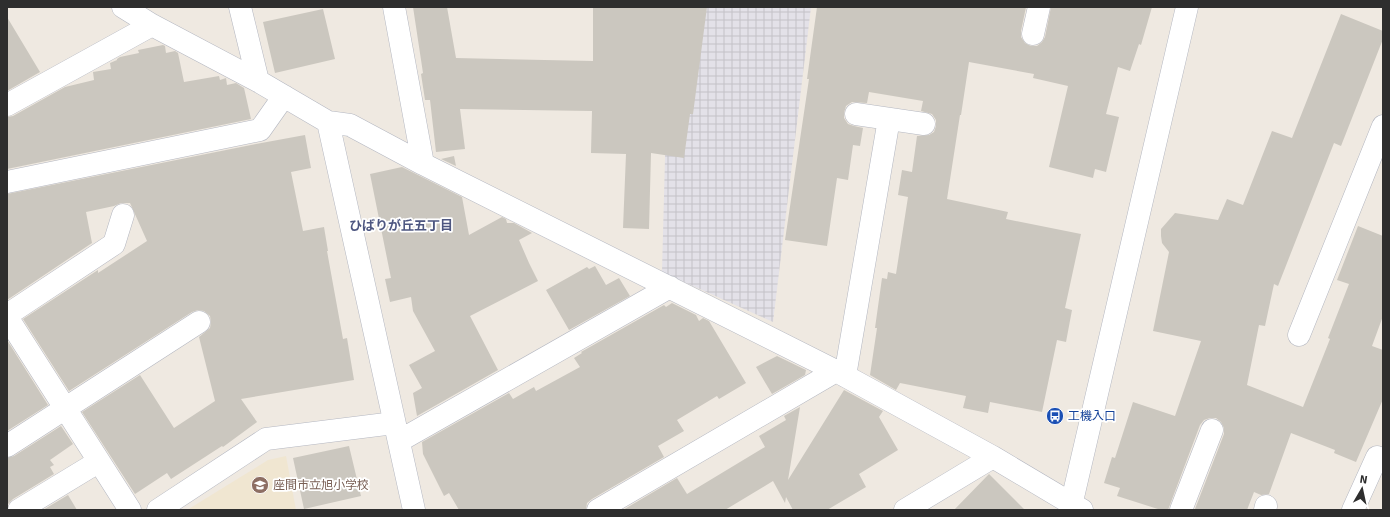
<svg xmlns="http://www.w3.org/2000/svg" width="1390" height="517" viewBox="0 0 1390 517" font-family="Signika,'Noto Sans JP',sans-serif">
  <style>
    .industrial { fill: url(#industrial-grid) }
    .education { fill: #f0e6d1 }
    .building { fill: #cbc7bf }
    .lines { fill: none; stroke-linecap: round; stroke-linejoin: round }
    .minor-casing { stroke: #b4b7c1; stroke-width: 23 }
    .minor { stroke: #fff; stroke-width: 22 }
    .labels { text-anchor: middle; stroke-width: 3.5; stroke-linejoin: round; paint-order: stroke }
    .transit-label { font-size: 12px; fill: #164399; stroke: #fff; text-anchor: start }
    .education-label { font-size: 12px; fill: #785e54; stroke: #fff; text-anchor: start }
    .neighbourhood-label { font-size: 13px; font-weight: bold; fill: #4d5680; stroke: #fff }
  </style>
  <defs>
    <pattern id="industrial-grid" width="8" height="8" patternUnits="userSpaceOnUse"><rect width="8" height="8" fill="#e3e1e8"/><path d="M0 4h8M4 0v8" fill="none" stroke="#c3c1c7"/></pattern>
  </defs>
  <rect width="100%" height="100%" fill="#efe9e1"/>
  <!-- industrial -->
  <path class="industrial" d="M 669,7 L 811,7 L 773,322 L 662,272 Z"/>
  <!-- education -->
  <path class="education" d="M 286,456 L 296,510 L 187,510 L 268,460 Z"/>
  <!-- building -->
  <path class="building" d="M 413,7 L 447,7 L 456,58 L 593,61 L 593,7 L 707,7 L 693,114 L 690,114 L 684,158 L 651,153 L 649,229 L 623,228 L 626,154 L 591,153 L 592,111 L 460,109 L 465,149 L 436,152 L 430,100 L 425,100 L 421,74 L 423,73 Z
    M 817,7 L 1026,7 L 1021,31 L 1021,37 L 1025,43 L 1031,46 L 1037,46 L 1042,42 L 1045,37 L 1051,7 L 1152,7 L 1141,45 L 1139,44 L 1130,71 L 1118,67 L 1106,114 L 1119,117 L 1106,172 L 1095,169 L 1093,178 L 1049,167 L 1068,86 L 1033,78 L 1034,74 L 969,62 L 961,115 L 960,115 L 947,199 L 1008,212 L 1006,219 L 1081,234 L 1065,308 L 1072,310 L 1066,342 L 1057,340 L 1042,412 L 990,402 L 988,413 L 963,408 L 966,396 L 900,383 L 896,390 L 870,375 L 877,328 L 875,328 L 882,278 L 887,279 L 888,272 L 896,274 L 908,197 L 898,195 L 902,170 L 912,172 L 917,136 L 929,135 L 934,132 L 936,126 L 936,120 L 932,114 L 921,111 L 923,101 L 869,92 L 867,103 L 852,102 L 846,106 L 844,113 L 844,118 L 848,124 L 854,126 L 863,128 L 860,146 L 853,145 L 848,180 L 837,178 L 827,246 L 785,240 L 809,79 L 807,79 Z
    M 323,9 L 335,59 L 275,73 L 263,22 Z
    M 1341,14 L 1383,31 L 1383,39 L 1341,146 L 1334,143 L 1278,286 L 1274,284 L 1265,326 L 1259,325 L 1247,385 L 1303,407 L 1330,339 L 1328,338 L 1349,284 L 1337,280 L 1358,226 L 1383,236 L 1383,316 L 1372,346 L 1383,350 L 1383,399 L 1356,462 L 1334,453 L 1335,450 L 1291,433 L 1269,494 L 1261,495 L 1254,492 L 1247,510 L 1198,510 L 1195,509 L 1224,434 L 1224,428 L 1221,422 L 1216,418 L 1210,418 L 1204,420 L 1200,425 L 1168,510 L 1161,510 L 1117,496 L 1120,488 L 1104,483 L 1112,457 L 1115,458 L 1133,402 L 1175,416 L 1201,341 L 1153,331 L 1169,252 L 1162,243 L 1161,236 L 1161,229 L 1175,213 L 1218,220 L 1227,199 L 1243,205 L 1272,131 L 1292,138 Z
    M 7,17 L 40,72 L 7,91 Z
    M 163,45 L 165,46 L 166,53 L 175,51 L 178,53 L 184,82 L 219,76 L 220,80 L 226,78 L 227,85 L 236,83 L 244,88 L 251,119 L 7,169 L 7,117 L 13,116 L 65,87 L 94,80 L 93,72 L 111,69 L 110,63 L 117,60 L 117,59 L 120,57 L 139,53 L 138,50 Z
    M 305,135 L 311,168 L 291,172 L 303,231 L 324,227 L 328,251 L 327,251 L 343,339 L 347,338 L 354,380 L 241,399 L 257,422 L 223,447 L 222,446 L 171,479 L 167,473 L 135,494 L 82,412 L 140,375 L 174,428 L 215,401 L 199,337 L 210,328 L 211,322 L 210,316 L 204,311 L 198,310 L 192,312 L 69,391 L 23,319 L 98,270 L 98,273 L 147,241 L 130,203 L 121,203 L 114,206 L 86,212 L 92,243 L 7,300 L 7,194 L 256,144 Z
    M 454,156 L 456,166 L 441,159 Z
    M 402,167 L 462,197 L 469,235 L 502,217 L 506,219 L 507,223 L 514,223 L 532,233 L 519,240 L 529,263 L 538,281 L 470,316 L 498,370 L 417,416 L 413,393 L 422,388 L 409,365 L 435,351 L 413,311 L 411,297 L 390,302 L 385,279 L 391,278 L 370,174 Z
    M 595,266 L 606,285 L 619,278 L 630,296 L 569,330 L 546,290 L 587,267 L 589,269 Z
    M 672,303 L 696,315 L 699,321 L 703,318 L 709,321 L 746,383 L 719,399 L 717,396 L 677,420 L 684,431 L 658,446 L 664,457 L 592,499 L 587,503 L 586,510 L 459,510 L 449,493 L 444,496 L 423,454 L 422,442 L 509,393 L 513,399 L 534,387 L 536,391 L 580,367 L 574,358 L 582,353 L 581,352 L 664,305 L 666,307 Z
    M 7,340 L 48,405 L 7,431 Z
    M 777,356 L 806,370 L 805,375 L 772,394 L 756,367 Z
    M 844,390 L 883,411 L 879,417 L 898,450 L 859,474 L 866,487 L 827,510 L 793,510 L 786,497 L 785,503 L 773,481 L 725,510 L 623,510 L 677,478 L 687,494 L 765,447 L 759,436 L 786,420 L 784,416 L 800,407 L 788,480 Z
    M 61,426 L 73,444 L 50,460 L 54,465 L 50,467 L 54,474 L 13,499 L 8,504 L 7,508 L 7,458 L 14,456 Z
    M 349,446 L 361,496 L 304,509 L 293,458 Z
    M 989,474 L 1025,510 L 954,510 Z
    M 68,495 L 77,510 L 43,510 Z"/>
  <g class="lines">
    <defs>
      <path id="minor" d="M 123,7 L 152,25 L 258,81 L 328,122 L 414,510
        M 240,7 L 258,81
        M 394,7 L 423,164
        M 1033,34 L 1039,7
        M 7,105 L 152,25
        M 856,114 L 924,124
        M 328,122 L 350,125 L 423,164 L 836,371 L 993,457 L 1082,510
        M 7,182 L 260,130 L 284,96
        M 7,315 L 114,244 L 123,215
        M 7,317 L 130,510
        M 1299,335 L 1383,126
        M 845,376 L 889,119
        M 399,441 L 670,287
        M 7,446 L 199,322
        M 19,510 L 98,462
        M 158,510 L 266,439 L 394,423
        M 598,510 L 836,371
        M 905,510 L 993,457
        M 1070,510 L 1187,7
        M 1181,510 L 1212,430
        M 1265,510 L 1266,506
        M 1353,510 L 1377,457"/>
    </defs>
    <!-- minor casing -->
    <use href="#minor" class="minor-casing"/>
    <!-- minor -->
    <use href="#minor" class="minor"/>
  </g>
  <!-- icons -->
  <defs>
    <symbol id="bus-disc" viewBox="-11 -11 22 22"><circle r="9.5" fill="#1a4fb4" stroke="#fff"/><path d="M-5-6H5V4H4V6H2V4H-2V6H-4V4H-5ZM-3.5-4V0h7V-4ZM-3.5 1.2v1.5H-2V1.2ZM2 1.2v1.5H3.5V1.2Z" fill="#fff"/></symbol>
    <symbol id="school-disc" viewBox="-11 -11 22 22"><circle r="9.5" fill="#8d6e63" stroke="#fff"/><path d="M0-5L7-2L0 1L-7-2ZM-4 1L0 2.5L4 1V4Q0 6-4 4Z" fill="#fff"/></symbol>
  </defs>
  <g fill-rule="evenodd">
    <use href="#bus-disc" x="1045" y="406" width="20" height="20"/>
    <use href="#school-disc" x="250" y="475" width="20" height="20"/>
  </g>
  <g class="labels">
    <!-- transit labels -->
    <g class="transit-label">
      <text x="1068" y="420">工機入口</text>
    </g>
    <!-- education labels -->
    <g class="education-label">
      <text x="273" y="489">座間市立旭小学校</text>
    </g>
    <!-- neighbourhood labels -->
    <g class="neighbourhood-label">
      <text x="401" y="230">ひばりが丘五丁目</text>
    </g>
  </g>
  <!-- border -->
  <rect width="1390" height="517" fill="none" stroke="#2e2e2e" stroke-width="16"/>
  <!-- north arrow -->
  <g transform="translate(1362 489) rotate(9)" stroke="#ffffff" stroke-width="3" paint-order="stroke">
  <path d="M0-3L7 15L0 10L-7 15Z" fill="#2e2e2e"/>
  <text y="-6" font-size="11" font-weight="bold" text-anchor="middle" fill="#2e2e2e">N</text>
  </g>
</svg>
